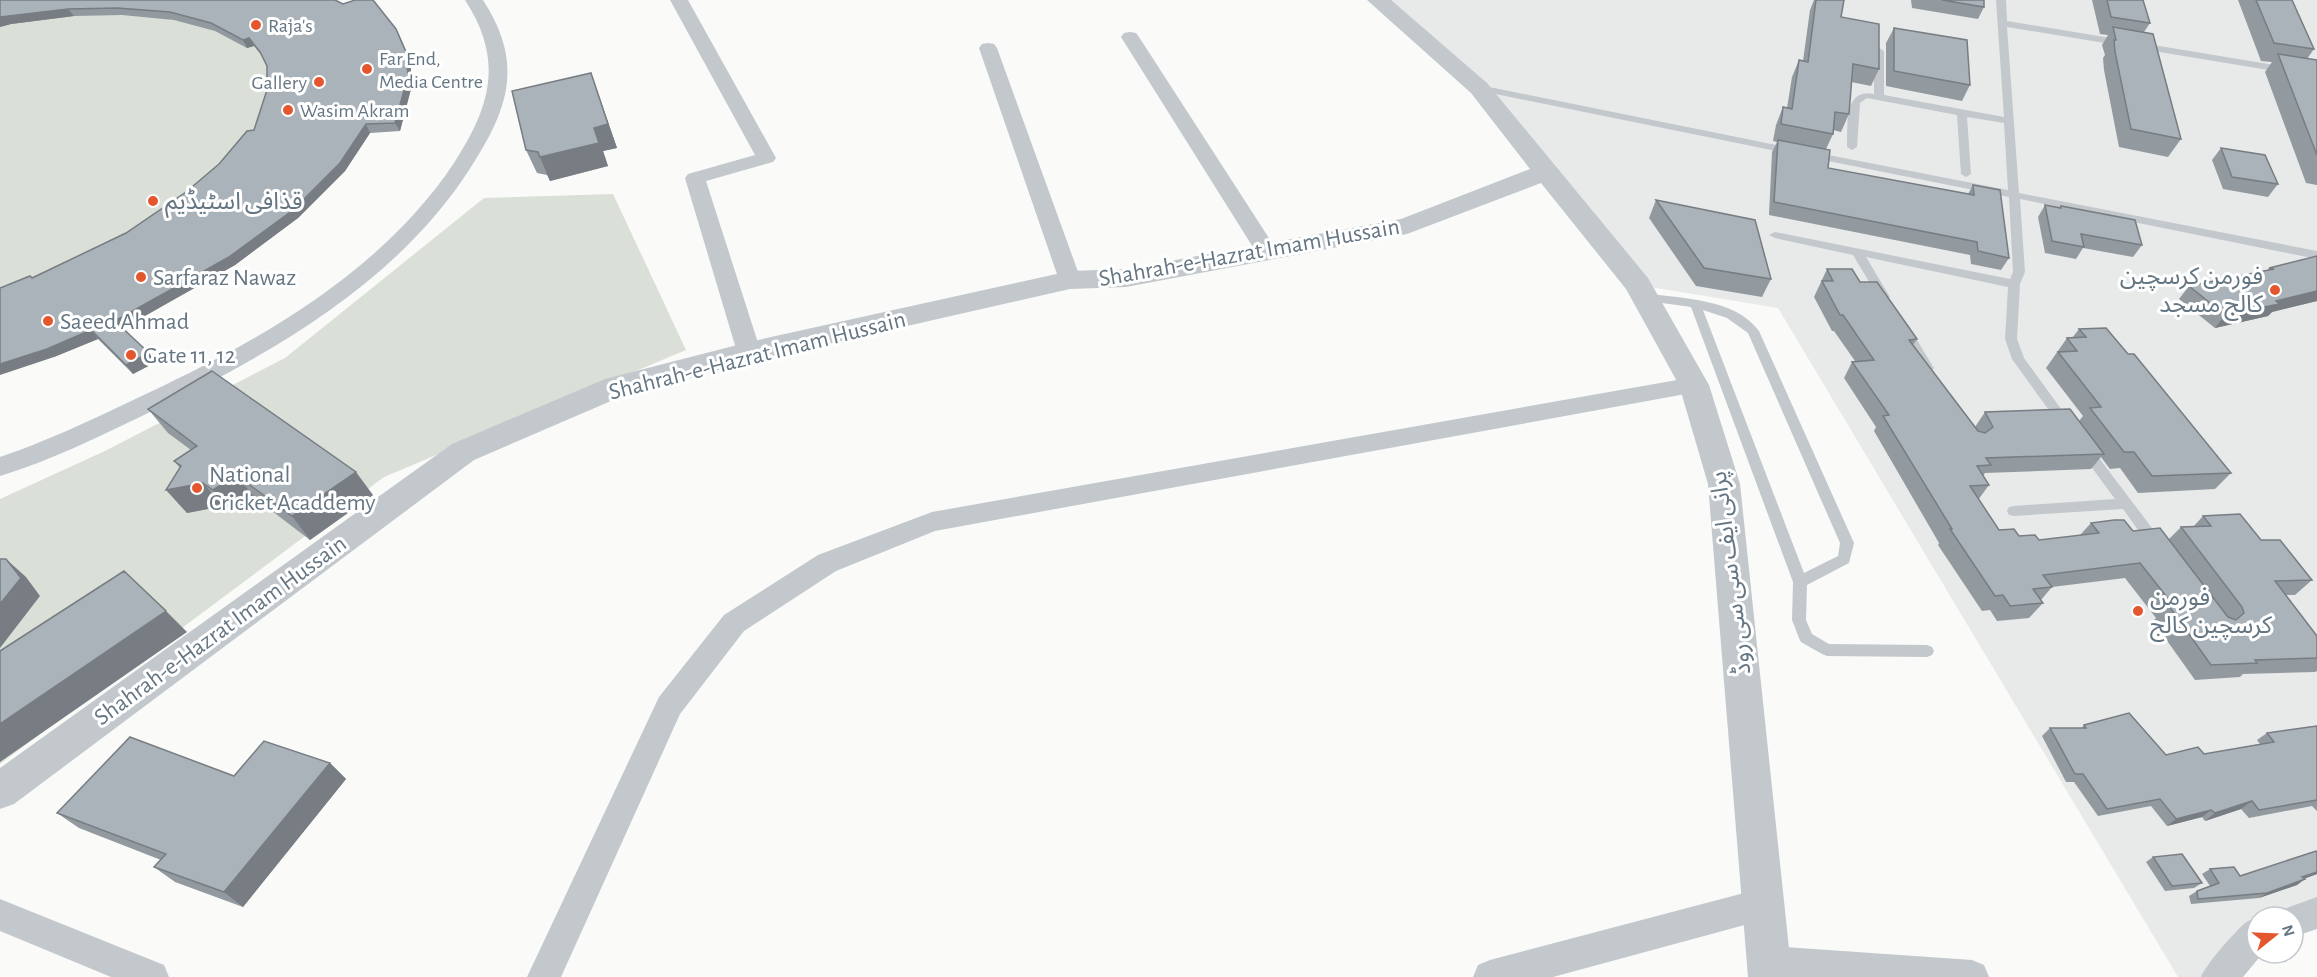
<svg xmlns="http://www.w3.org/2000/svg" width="2317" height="977" viewBox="0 0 2317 977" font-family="'Alegreya Sans','Noto Sans Arabic',sans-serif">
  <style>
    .built { fill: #e8e9e9 }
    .green { fill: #dadfd7 }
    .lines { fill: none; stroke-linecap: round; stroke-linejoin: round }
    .service { fill: #c3c8cc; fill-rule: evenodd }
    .minor { fill: #c3c8cc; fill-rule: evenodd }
    .tertiary { fill: #c3c8cc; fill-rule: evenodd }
    .wall { fill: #929a9f }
    .shaded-wall { fill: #777d82 }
    .building { fill: #aab3b9; stroke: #777d82; stroke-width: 1.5 }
    .poi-dot { fill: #e4572e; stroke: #fff; stroke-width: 2 }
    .labels { text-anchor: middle; stroke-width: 6; stroke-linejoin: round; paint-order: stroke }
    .far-poi-label { font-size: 20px; fill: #657683; stroke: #fff; text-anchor: start }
    .poi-label { font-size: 24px; fill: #657683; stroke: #fff; text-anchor: start }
    .street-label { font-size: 24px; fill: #657683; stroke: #fff }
  </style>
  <rect width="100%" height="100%" fill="#fafaf8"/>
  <!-- built -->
  <path class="built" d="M 1378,0 L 2317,0 L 2317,915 L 2257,917 L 2257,934 L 2218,977 L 2178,977 L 1778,308 L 1638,285 L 1479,88 Z"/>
  <!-- green -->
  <path class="green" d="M 0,0 L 319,0 L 360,33 L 0,371 Z
    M 613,194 L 686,350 L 384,477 L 0,764 L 0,499 L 105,451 L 285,358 L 484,198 Z"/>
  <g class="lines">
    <!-- service -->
    <path class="service" d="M 1996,0 L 2006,0 L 2007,21 L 2317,72 L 2317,78 L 2007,27 L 2019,193 L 2317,251 L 2317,259 L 2020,199 L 2025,272 L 2020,284 L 2017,339 L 2024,358 L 2072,424 L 2066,429 L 2061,427 L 2012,359 L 2005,339 L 2008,287 L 1866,257 L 1890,297 L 1884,301 L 1880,300 L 1853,255 L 1775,238 L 1769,235 L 1775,232 L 2010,279 L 2013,272 L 2009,197 L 1813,158 L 1808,155 L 1813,152 L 2008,190 L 2004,123 L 1967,117 L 1971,174 L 1966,177 L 1961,174 L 1957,115 L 1867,98 L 1860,103 L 1857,147 L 1852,150 L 1847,147 C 1848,126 1843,88 1874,94 L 1874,51 L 1879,48 L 1884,51 L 1884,95 L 2004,117 Z
      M 1479,85 L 1791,148 L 1796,151 L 1791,154 L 1476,90 L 1476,86 Z
      M 1645,293 C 1682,299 1735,298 1759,331 L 1854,543 L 1849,563 L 1807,585 L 1806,620 L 1812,634 L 1829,644 L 1927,645 L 1932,647 L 1934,651 L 1932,655 L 1927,657 L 1827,656 L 1822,654 L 1801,642 L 1799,638 L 1792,620 L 1793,582 L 1691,307 L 1641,300 L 1639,297 ZM 1703,310 L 1727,318 L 1748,333 L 1840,543 L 1838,556 L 1804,573 Z
      M 1904,324 L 1908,325 L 1932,365 L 1934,368 L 1932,371 L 1924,371 L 1898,328 Z
      M 2085,444 L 2090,446 L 2161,540 L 2163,544 L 2161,548 L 2151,548 L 2123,509 L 2014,516 L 2009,515 L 2007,511 L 2009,507 L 2014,506 L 2115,499 L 2078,449 Z"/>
    <!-- minor -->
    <path class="minor" d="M 465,0 L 483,0 C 524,63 509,108 471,167 C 395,286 266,357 142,416 C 96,438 49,461 0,476 L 0,457 C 44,442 87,422 129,402 C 250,346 378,277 454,163 C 491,106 504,60 465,0 Z
      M 670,0 L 688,0 L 776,158 L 773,162 L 706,181 L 761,352 L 757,358 L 749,360 L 741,358 L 737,352 L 685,178 L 688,174 L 755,155 Z
      M 1130,32 L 1136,33 L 1139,37 L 1278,252 L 1275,257 L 1267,259 L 1259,257 L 1256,252 L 1121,37 L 1124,33 Z
      M 988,43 L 994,44 L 997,48 L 1081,280 L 1078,285 L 1070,287 L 1062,285 L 1059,280 L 979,48 L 982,44 Z
      M 1694,377 L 1702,379 L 1706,385 L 1702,391 L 935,531 L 836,571 L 744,631 L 680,714 L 561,977 L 527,977 L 659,697 L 724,615 L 818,555 L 932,512 Z
      M 1763,888 L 1775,893 L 1779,904 L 1775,915 L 1763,920 L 1553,977 L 1473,977 L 1478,965 L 1490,960 Z
      M 2317,897 L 2317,929 L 2293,937 L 2293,917 L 2278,917 L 2281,910 Z
      M 0,899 L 164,965 L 169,977 L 111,977 L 0,931 Z
      M 2257,918 L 2257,953 L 2263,953 L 2243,977 L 2201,977 C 2206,964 2233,934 2244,924 C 2247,921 2253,919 2257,918 Z
      M 1769,946 L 1972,960 L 1984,965 L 1989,977 L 1762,977 L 1757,975 L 1752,963 L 1757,951 Z"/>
    <!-- tertiary -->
    <path class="tertiary" d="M 1367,0 L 1391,0 L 1487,83 L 1648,278 L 1709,385 L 1740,484 L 1792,977 L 1748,977 L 1708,484 L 1679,385 L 1626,289 L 1541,183 L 1407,234 L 1126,287 L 1070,289 L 749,362 L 625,395 L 474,460 L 14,804 L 0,809 L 0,768 L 452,444 L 605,379 L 749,342 L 1070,271 L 1126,269 L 1401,219 L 1530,169 L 1471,93 Z"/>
  </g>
  <!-- wall -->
  <path class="wall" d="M 0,0 L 343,4 L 396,29 L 400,37 L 410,60 L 412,85 L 400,131 L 370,133 L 345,171 L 298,218 L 235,265 L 123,328 L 156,362 L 133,374 L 98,339 L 54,357 L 32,278 L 126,233 L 186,192 L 219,164 L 254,130 L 267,90 L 267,66 L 263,57 L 254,46 L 247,48 L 215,31 L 174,20 L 122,15 L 74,16 L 11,24 L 0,27 Z
    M 1814,0 L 1844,0 L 1841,17 L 1879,69 L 1871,86 L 1851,82 L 1849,114 L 1841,132 L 1833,130 L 1833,134 L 1826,149 L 1828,168 L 1968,194 L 1973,185 L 2009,258 L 2001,270 L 1971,264 L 1970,255 L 1769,215 L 1772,152 L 1777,142 L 1773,141 L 1776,125 L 1783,107 L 1787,108 L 1792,77 L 1799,60 L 1803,61 L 1810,10 Z
    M 1911,0 L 1984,0 L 1984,7 L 1978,19 L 1912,8 Z
    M 2092,0 L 2143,0 L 2150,23 L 2144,32 L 2181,139 L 2168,157 L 2119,147 L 2104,70 L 2103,58 L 2105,55 L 2102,45 L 2108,35 L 2100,34 Z
    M 2238,0 L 2292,0 L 2314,49 L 2307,59 L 2317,60 L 2317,185 L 2306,183 L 2265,72 L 2272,62 L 2261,61 Z
    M 1894,28 L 1970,85 L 1962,101 L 1886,86 L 1886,43 Z
    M 591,73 L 617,148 L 603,151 L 608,166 L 550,181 L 547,175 L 537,173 L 526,150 Z
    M 2221,148 L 2278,184 L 2268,197 L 2223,189 L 2212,160 Z
    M 1656,200 L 1771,279 L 1762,297 L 1696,286 L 1649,218 Z
    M 2045,205 L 2060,208 L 2061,206 L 2142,245 L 2133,257 L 2083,248 L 2076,259 L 2045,253 L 2038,217 Z
    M 2317,256 L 2317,301 L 2272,312 L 2268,316 L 2215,328 L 2179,299 L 2189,286 L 2268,270 L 2269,268 Z
    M 1827,269 L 1860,282 L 1917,339 L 1913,345 L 1975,427 L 1985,412 L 2079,421 L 2083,416 L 2046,368 L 2067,338 L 2072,338 L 2079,329 L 2128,354 L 2231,473 L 2215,489 L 2138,493 L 2120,468 L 2110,469 L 2101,457 L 2091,469 L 1985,473 L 1983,476 L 1989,485 L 1978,500 L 1999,530 L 2019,536 L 2039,540 L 2080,535 L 2091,523 L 2169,539 L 2181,527 L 2193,527 L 2203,516 L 2261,540 L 2312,580 L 2295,595 L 2286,595 L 2317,636 L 2317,671 L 2315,672 L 2243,674 L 2240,677 L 2195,680 L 2153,621 L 2156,618 L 2125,578 L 2052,587 L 2041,600 L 2043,603 L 2029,618 L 1997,621 L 1990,610 L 1982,611 L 1938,545 L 1939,543 L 1874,431 L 1876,427 L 1844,378 L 1852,362 L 1855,361 L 1834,331 L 1832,331 L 1814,297 Z
    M 148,409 L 373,495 L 310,540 L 255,498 L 233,513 L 223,506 L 187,513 L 180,468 L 174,461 L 191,450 L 168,433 Z
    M 2084,725 L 2166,755 L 2204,754 L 2260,744 L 2257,740 L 2267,733 L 2317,726 L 2317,811 L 2312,806 L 2249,818 L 2241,809 L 2205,821 L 2202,817 L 2167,826 L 2151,806 L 2098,816 L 2074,782 L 2066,782 L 2042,736 L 2050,728 L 2082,728 Z
    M 330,763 L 346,779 L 243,907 L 175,882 L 154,867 L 161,860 L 79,828 L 57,813 L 234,776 Z
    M 2317,852 L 2317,874 L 2304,879 L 2297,885 L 2259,898 L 2191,904 L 2189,896 L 2197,891 L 2210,886 L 2202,874 L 2210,869 L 2240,876 Z
    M 2153,857 L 2202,883 L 2194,888 L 2165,891 L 2146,862 Z"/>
  <!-- shaded-wall -->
  <path class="shaded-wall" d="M 68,9 L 74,16 L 11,24 L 0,27 L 0,17 Z
    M 396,29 L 410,60 L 412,85 L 400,131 L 395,123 Z
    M 249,38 L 254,46 L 247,48 L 243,40 Z
    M 591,73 L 617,148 L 603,151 L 608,166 L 550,181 L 540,157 L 594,128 Z
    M 366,124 L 370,133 L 345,171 L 298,218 L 235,265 L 122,329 L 115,321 Z
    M 2317,291 L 2317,301 L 2272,312 L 2268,316 L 2215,328 L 2225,315 Z
    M 91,330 L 98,339 L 54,357 L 0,375 L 0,364 Z
    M 149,353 L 156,362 L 133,374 L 126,365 Z
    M 356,472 L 373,495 L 310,540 L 292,516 Z
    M 236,475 L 255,498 L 233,513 L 213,490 Z
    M 203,483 L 223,506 L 187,513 L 166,490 Z
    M 6,559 L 26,577 L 40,596 L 0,648 L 0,604 Z
    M 166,611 L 187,632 L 0,762 L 0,724 Z
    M 330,763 L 346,779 L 243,907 L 224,892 Z
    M 2252,801 L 2241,809 L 2205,821 L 2215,813 Z
    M 2211,810 L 2202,817 L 2167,826 L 2176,819 Z
    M 2317,872 L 2317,874 L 2294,882 L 2302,877 Z
    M 2305,879 L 2297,885 L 2259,898 L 2267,893 Z"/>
  <!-- building -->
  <path class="building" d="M 0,0 L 335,0 L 343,4 L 355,0 L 373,0 L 396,29 L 406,52 L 408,76 L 395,123 L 366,124 L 340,163 L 293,210 L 229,257 L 115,321 L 149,353 L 126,365 L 91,330 L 47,349 L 0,364 L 0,288 L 30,276 L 32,278 L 126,233 L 186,192 L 219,164 L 247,131 L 254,130 L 267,90 L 267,66 L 260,52 L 249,38 L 243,40 L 211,23 L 170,12 L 117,8 L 68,9 L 0,17 Z
    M 1816,0 L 1844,0 L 1841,17 L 1879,24 L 1879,69 L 1853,64 L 1849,114 L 1835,112 L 1833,134 L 1781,124 L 1783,107 L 1792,109 L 1799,60 L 1808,62 Z
    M 1942,0 L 1984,0 L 1984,7 Z
    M 2107,0 L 2143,0 L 2150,23 L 2111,17 Z
    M 2256,0 L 2292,0 L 2314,49 L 2274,43 Z
    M 2113,27 L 2153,34 L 2181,139 L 2131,129 L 2115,52 L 2114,40 L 2116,40 Z
    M 1894,28 L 1967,40 L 1970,85 L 1894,71 Z
    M 2278,54 L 2317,60 L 2317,155 Z
    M 591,73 L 608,124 L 594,128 L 599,143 L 540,157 L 538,152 L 526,150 L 512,91 Z
    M 1778,140 L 1830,150 L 1828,168 L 1974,195 L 1973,185 L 2000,190 L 2009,258 L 1978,251 L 1977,242 L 1774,202 Z
    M 2221,148 L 2265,155 L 2278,184 L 2232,177 Z
    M 1656,200 L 1755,220 L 1771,279 L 1704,268 Z
    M 2045,205 L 2061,208 L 2061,206 L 2135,220 L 2142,245 L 2081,234 L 2084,247 L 2052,241 Z
    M 2317,256 L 2317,291 L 2276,301 L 2279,304 L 2225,315 L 2189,286 L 2274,269 L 2269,268 Z
    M 1827,269 L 1852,269 L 1860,282 L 1877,282 L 1917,339 L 1909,340 L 1978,431 L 1985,433 L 1993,427 L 1985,412 L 2070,409 L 2104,454 L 1986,458 L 1991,465 L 1977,466 L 1989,485 L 1970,486 L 1999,530 L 2014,529 L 2019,536 L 2035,535 L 2039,540 L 2099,533 L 2091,523 L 2114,520 L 2124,520 L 2133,531 L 2160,528 L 2228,617 L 2236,620 L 2244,613 L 2242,607 L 2181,527 L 2211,526 L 2203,516 L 2240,514 L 2261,540 L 2280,540 L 2312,580 L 2275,581 L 2317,636 L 2317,658 L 2255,660 L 2257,663 L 2211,665 L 2169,606 L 2174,606 L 2140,563 L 2043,575 L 2052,587 L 2033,589 L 2043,603 L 2010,606 L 2003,595 L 1995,596 L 1950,529 L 1952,529 L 1883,416 L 1889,415 L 1852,362 L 1874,360 L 1843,315 L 1840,315 L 1822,281 L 1833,281 Z
    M 2106,328 L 2128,354 L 2134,354 L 2231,473 L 2152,476 L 2134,452 L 2124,452 L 2090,408 L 2101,407 L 2058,352 L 2077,351 L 2067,338 L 2086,337 L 2079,329 Z
    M 212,371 L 356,472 L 292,516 L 236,475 L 213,490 L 203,483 L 166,490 L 181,466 L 174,461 L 197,446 L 148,409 Z
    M 0,559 L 6,559 L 21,578 L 0,604 Z
    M 124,571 L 166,611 L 0,724 L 0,651 Z
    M 2129,713 L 2166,755 L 2198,747 L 2204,754 L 2274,742 L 2267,733 L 2317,726 L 2317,800 L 2259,810 L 2252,801 L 2215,813 L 2211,810 L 2176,819 L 2160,799 L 2107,809 L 2083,774 L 2075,774 L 2050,728 L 2086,728 L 2084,725 Z
    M 130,737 L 234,776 L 264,741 L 330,763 L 224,892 L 154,867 L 166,854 L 57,813 Z
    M 2316,851 L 2317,852 L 2317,872 L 2302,877 L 2305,879 L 2267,893 L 2198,899 L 2197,891 L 2219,883 L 2210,869 L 2234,867 L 2240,876 Z
    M 2182,854 L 2202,883 L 2172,886 L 2153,857 Z"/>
  <!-- markers -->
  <g class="poi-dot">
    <circle cx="256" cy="25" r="6"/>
    <circle cx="367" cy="69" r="6"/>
    <circle cx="319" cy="82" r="6"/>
    <circle cx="288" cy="110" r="6"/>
    <circle cx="153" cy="201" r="6"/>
    <circle cx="141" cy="277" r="6"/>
    <circle cx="2275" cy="290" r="6"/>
    <circle cx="48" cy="321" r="6"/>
    <circle cx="131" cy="355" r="6"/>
    <circle cx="197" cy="488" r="6"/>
    <circle cx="2138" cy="611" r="6"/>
  </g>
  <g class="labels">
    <!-- far-poi labels -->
    <g class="far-poi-label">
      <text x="268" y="32">Raja's</text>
      <text x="379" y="65">Far End,<tspan x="379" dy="23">Media Centre</tspan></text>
      <text x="307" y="89" text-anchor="end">Gallery</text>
      <text x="300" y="117">Wasim Akram</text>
    </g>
    <!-- poi labels -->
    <g class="poi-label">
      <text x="165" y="209">قذافی اسٹیڈیم</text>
      <text x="2263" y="284" text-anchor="end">فورمن کرسچین<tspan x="2263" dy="28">کالج مسجد</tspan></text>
      <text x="153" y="285">Sarfaraz Nawaz</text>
      <text x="60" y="329">Saeed Ahmad</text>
      <text x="143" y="363">Gate 11, 12</text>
      <text x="209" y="482">National<tspan x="209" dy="28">Cricket Acaddemy</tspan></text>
      <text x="2150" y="605">فورمن<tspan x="2150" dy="28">کرسچین کالج</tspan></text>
    </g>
    <!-- street labels -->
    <g class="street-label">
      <text transform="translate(1249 252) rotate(-10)" y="8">Shahrah-e-Hazrat Imam Hussain</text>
      <text transform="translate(757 355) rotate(-14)" y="8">Shahrah-e-Hazrat Imam Hussain</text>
      <text transform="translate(1730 573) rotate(-97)" y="8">پرانی ایف سی سی روڈ</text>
      <text transform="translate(220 630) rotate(-36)" y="8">Shahrah-e-Hazrat Imam Hussain</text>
    </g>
  </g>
  <!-- north arrow -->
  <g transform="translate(2275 935) rotate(72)"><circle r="28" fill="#ffffff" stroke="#c1c8cd" stroke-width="1.5"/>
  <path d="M0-4.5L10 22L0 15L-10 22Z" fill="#e4572e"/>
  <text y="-9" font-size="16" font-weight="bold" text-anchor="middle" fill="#657683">N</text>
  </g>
</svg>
